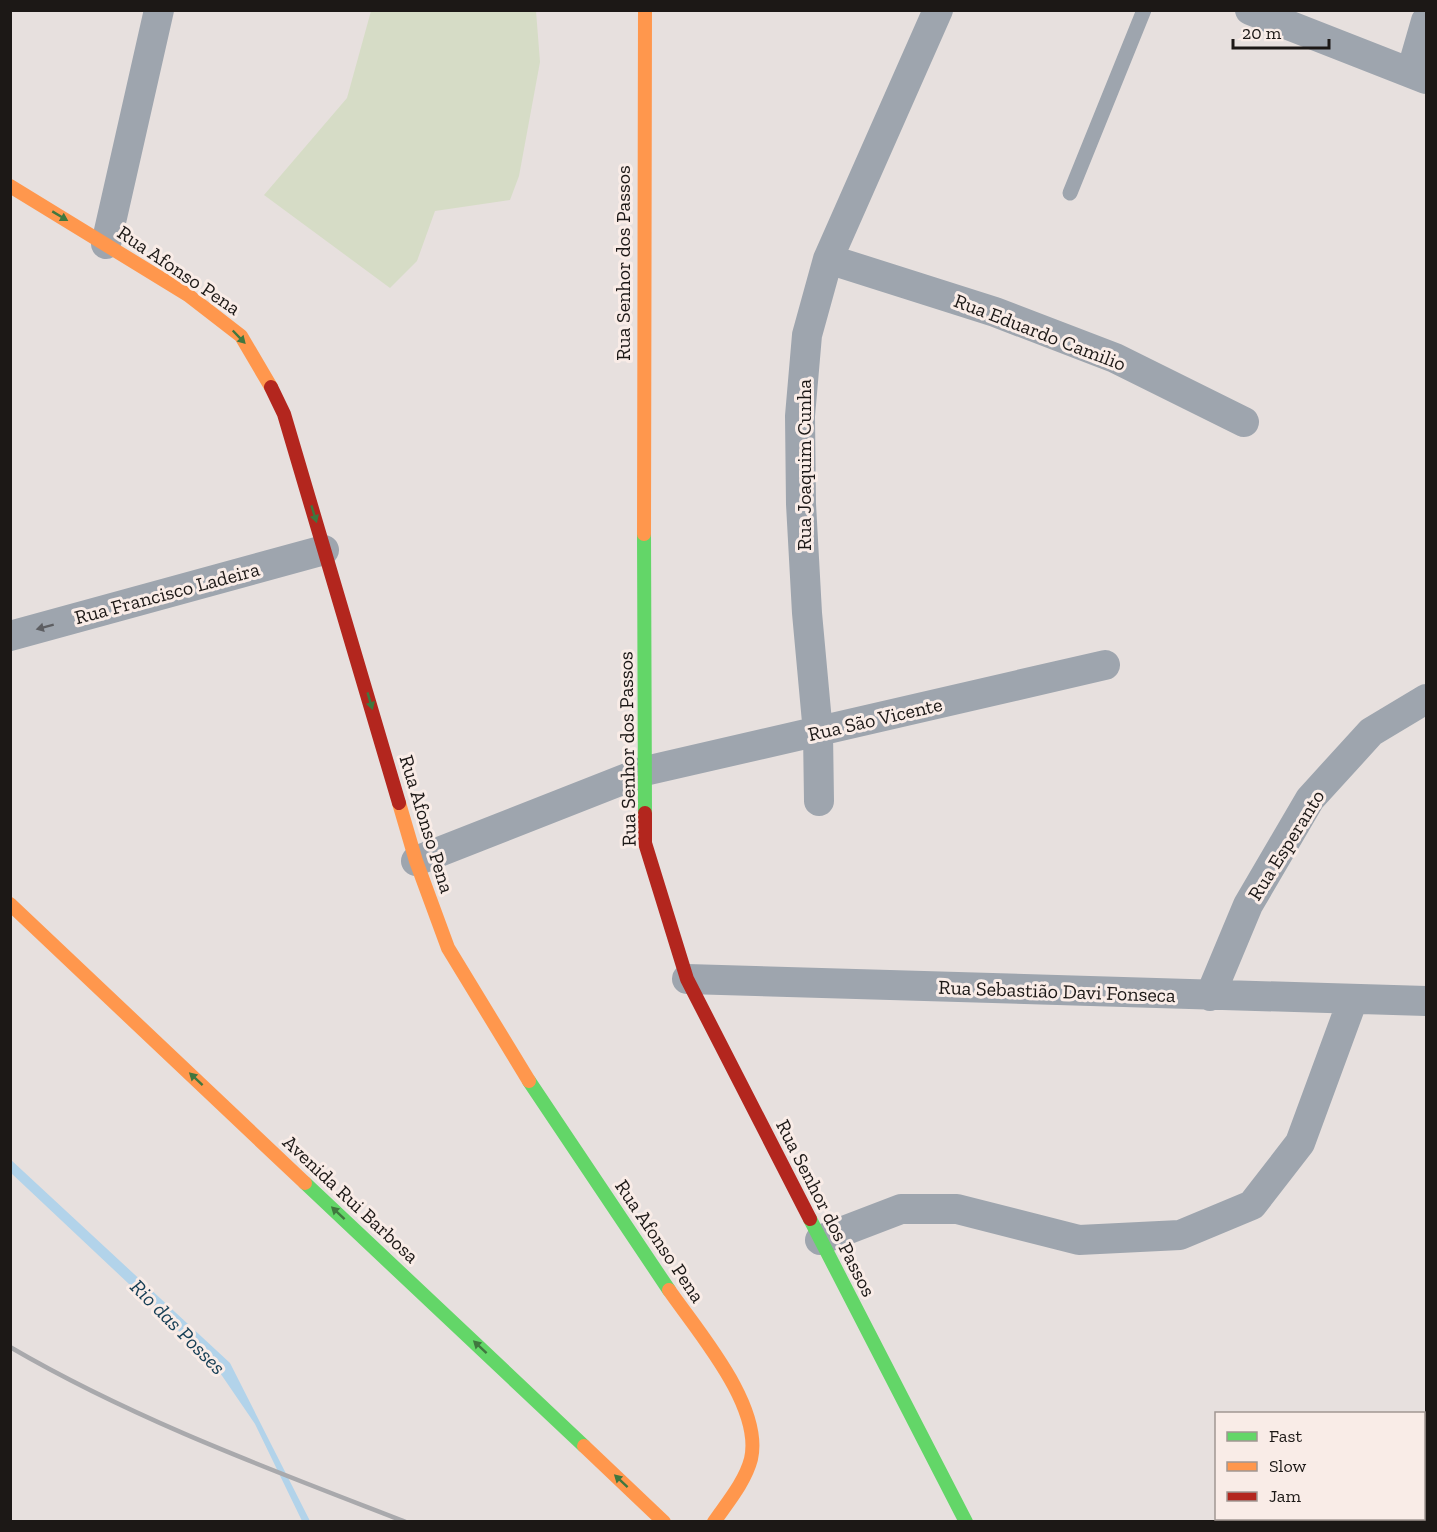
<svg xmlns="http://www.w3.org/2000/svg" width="1437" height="1532" viewBox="0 0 1437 1532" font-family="'Zilla Slab',serif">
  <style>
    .green { fill: #d6dcc6 }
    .water { fill: #b2d3ea }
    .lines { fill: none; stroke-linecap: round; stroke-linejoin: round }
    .lane { stroke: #9ea5ae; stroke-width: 15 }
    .street { stroke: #9ea5ae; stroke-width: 30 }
    .fast { stroke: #63d668; stroke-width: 14 }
    .slow { stroke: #ff974d; stroke-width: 14 }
    .jam { stroke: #b3261e; stroke-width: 14 }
    .rail { stroke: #a9a9ac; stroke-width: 4.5 }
    .oneway { fill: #40773f }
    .oneway2 { fill: #5d5e62 }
    .labels { text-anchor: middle; stroke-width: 6; stroke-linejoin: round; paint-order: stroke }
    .street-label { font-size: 20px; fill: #1c1816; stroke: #f9ece7 }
    .water-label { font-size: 21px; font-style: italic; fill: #143d54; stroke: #f9ece7 }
  </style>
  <rect width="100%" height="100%" fill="#e7e0de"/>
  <!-- green -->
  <path class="green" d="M 371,11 L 536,11 L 540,62 L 519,176 L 510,200 L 435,211 L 417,261 L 390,288 L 264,195 L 347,98 Z"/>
  <!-- water -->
  <path class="water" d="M 10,1159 L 230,1363 L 310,1521 L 302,1521 L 255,1424 L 214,1364 L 11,1173 Z"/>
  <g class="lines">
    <!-- lane -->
    <path class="lane" d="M 1070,193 L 1144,10"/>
    <!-- street -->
    <path class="street" d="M 1250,10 L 1426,79
      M 1411,73 L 1426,21
      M 106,244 L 159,10
      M 828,259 L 995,312 L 1115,358 L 1244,422
      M 10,636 L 324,550
      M 819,801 L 818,733 L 807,613 L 801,504 L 800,416 L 807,335 L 828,259 L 938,10
      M 416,861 L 645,771 L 1105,665
      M 687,979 L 1426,1001
      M 1210,996 L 1248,905 L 1310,799 L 1371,732 L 1426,699
      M 820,1240 L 901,1209 L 957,1209 L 1079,1240 L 1180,1235 L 1252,1205 L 1300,1143 L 1353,999"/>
    <!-- fast -->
    <path class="fast" d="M 644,534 L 645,813
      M 529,1081 L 669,1290
      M 305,1183 L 584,1446
      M 810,1219 L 966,1522"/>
    <!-- slow -->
    <path class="slow" d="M 10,186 L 188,295 L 241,336 L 271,387
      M 644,534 L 645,10
      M 399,803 L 416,861 L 448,948 L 529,1081
      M 10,904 L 305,1183
      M 669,1290 C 698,1332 763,1406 751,1459 C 745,1482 727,1503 714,1522
      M 584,1446 L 664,1522"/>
    <!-- jam -->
    <path class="jam" d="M 271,387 L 284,414 L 399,803
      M 645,813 L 645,843 L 687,979 L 810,1219"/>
    <!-- rail -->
    <path class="rail" d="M 10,1347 C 135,1420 272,1470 406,1522"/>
  </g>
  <!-- one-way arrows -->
  <defs><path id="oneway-solid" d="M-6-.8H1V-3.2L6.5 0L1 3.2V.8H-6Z" transform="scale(1.5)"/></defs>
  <g class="oneway">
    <use href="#oneway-solid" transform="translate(60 216) rotate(31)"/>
    <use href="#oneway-solid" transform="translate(239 337) rotate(46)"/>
    <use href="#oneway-solid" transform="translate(314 514) rotate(73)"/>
    <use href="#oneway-solid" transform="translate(370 701) rotate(74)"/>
    <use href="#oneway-solid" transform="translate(196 1079) rotate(-137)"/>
    <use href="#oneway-solid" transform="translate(338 1213) rotate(-137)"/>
    <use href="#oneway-solid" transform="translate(480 1347) rotate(-137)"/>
    <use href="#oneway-solid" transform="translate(621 1481) rotate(-137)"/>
  </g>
  <use class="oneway2" href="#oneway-solid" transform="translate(45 627) rotate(165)"/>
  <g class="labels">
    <!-- street labels -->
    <g class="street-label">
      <text transform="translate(623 263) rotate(-90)" y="7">Rua Senhor dos Passos</text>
      <text transform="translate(179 270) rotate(34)" y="7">Rua Afonso Pena</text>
      <text transform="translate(1040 332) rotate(21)" y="7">Rua Eduardo Camilio</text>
      <text transform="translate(804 465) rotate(-90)" y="7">Rua Joaquim Cunha</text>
      <text transform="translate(167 593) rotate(-15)" y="7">Rua Francisco Ladeira</text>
      <text transform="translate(875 719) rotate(-13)" y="7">Rua São Vicente</text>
      <text transform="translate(627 749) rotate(-91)" y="7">Rua Senhor dos Passos</text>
      <text transform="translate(427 824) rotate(73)" y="7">Rua Afonso Pena</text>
      <text transform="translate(1286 845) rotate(-58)" y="7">Rua Esperanto</text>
      <text transform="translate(1057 991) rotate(2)" y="7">Rua Sebastião Davi Fonseca</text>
      <text transform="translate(351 1199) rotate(43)" y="7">Avenida Rui Barbosa</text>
      <text transform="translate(826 1208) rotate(63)" y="7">Rua Senhor dos Passos</text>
      <text transform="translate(660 1241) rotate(56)" y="7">Rua Afonso Pena</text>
    </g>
    <!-- water labels -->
    <g class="water-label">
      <text transform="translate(178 1327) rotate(45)" y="7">Rio das Posses</text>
    </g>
  </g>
  <!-- border -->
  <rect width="1437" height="1532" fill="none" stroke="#1c1816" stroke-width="24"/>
  <!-- legend -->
  <rect x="1215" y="1412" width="210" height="108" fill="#f9ece7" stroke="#a19793" stroke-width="1.5"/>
  <rect x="1227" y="1432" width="30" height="9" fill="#63d668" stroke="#a19793" stroke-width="1.5"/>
  <text x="1269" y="1442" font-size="18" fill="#1c1816">Fast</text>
  <rect x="1227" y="1462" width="30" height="9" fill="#ff974d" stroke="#a19793" stroke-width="1.5"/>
  <text x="1269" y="1472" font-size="18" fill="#1c1816">Slow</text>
  <rect x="1227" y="1492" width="30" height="9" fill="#b3261e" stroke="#a19793" stroke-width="1.5"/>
  <text x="1269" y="1502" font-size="18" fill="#1c1816">Jam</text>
  <!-- scale -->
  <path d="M1233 39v9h96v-9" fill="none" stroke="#1c1816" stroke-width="3"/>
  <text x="1242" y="39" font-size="18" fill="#1c1816" stroke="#f9ece7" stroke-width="4.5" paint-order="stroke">20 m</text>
</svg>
